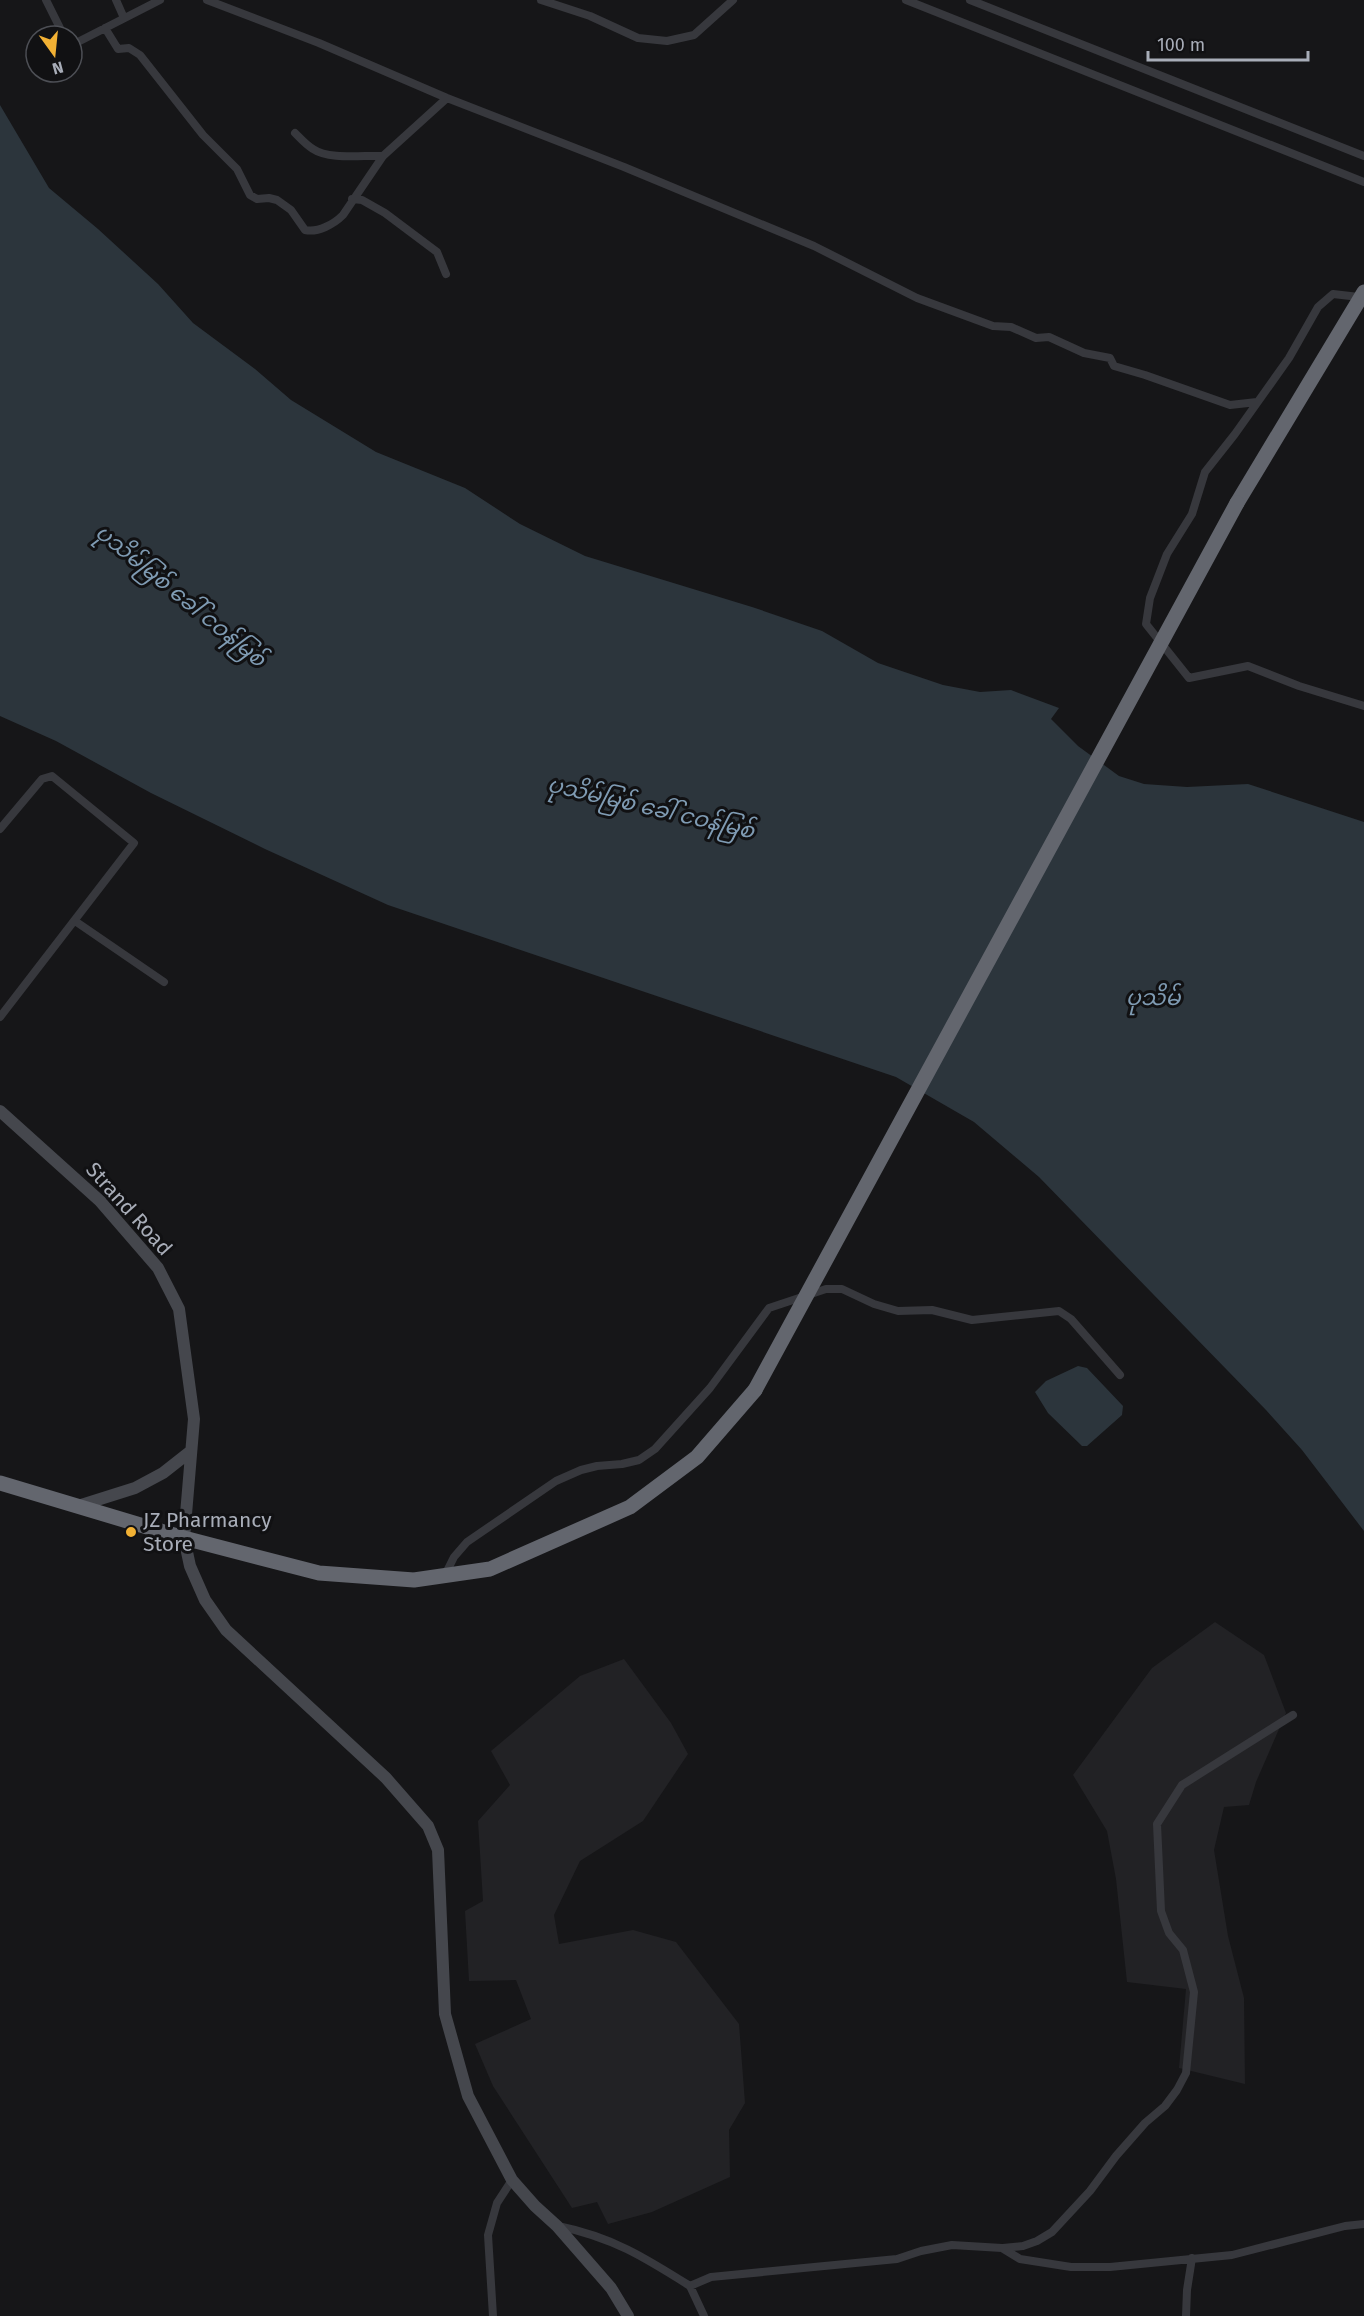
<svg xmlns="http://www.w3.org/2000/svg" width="1364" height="2316" viewBox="0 0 1364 2316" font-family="'Fira Sans','Noto Sans Myanmar',sans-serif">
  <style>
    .built { fill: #222225 }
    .water { fill: #2c353c }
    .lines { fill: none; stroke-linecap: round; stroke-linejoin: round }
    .street { stroke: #37383d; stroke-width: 8 }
    .secondary { stroke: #45474d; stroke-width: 12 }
    .highway { stroke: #63666e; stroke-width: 15 }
    .highway-bridge { stroke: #63666e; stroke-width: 15 }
    .poi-dot { fill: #f2b134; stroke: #111113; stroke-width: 2 }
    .labels { text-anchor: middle; stroke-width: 6; stroke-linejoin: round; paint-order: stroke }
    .street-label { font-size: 21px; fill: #a8adb8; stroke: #111113 }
    .poi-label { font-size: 21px; fill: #a8adb8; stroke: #111113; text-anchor: start }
    .water-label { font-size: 22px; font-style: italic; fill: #7f9bb3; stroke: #111113 }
  </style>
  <rect width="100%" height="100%" fill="#161618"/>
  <!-- built -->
  <path class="built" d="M 1215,1622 L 1264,1655 L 1286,1713 L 1256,1782 L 1249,1805 L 1224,1807 L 1214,1850 L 1228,1936 L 1244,1998 L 1245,2084 L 1179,2068 L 1186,1989 L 1127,1982 L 1116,1879 L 1107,1831 L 1073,1775 L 1152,1668 Z
    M 624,1659 L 671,1723 L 688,1754 L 643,1821 L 580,1861 L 554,1915 L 559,1944 L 633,1930 L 676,1942 L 739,2024 L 745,2103 L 729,2130 L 730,2177 L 652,2212 L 608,2224 L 597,2202 L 572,2208 L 493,2086 L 475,2044 L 531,2019 L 516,1980 L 469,1981 L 465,1911 L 483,1901 L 478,1821 L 510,1785 L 491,1751 L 580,1676 Z"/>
  <!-- water -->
  <path class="water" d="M 0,105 L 49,188 L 98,229 L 158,284 L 193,323 L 255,369 L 291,400 L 376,452 L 465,488 L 520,524 L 585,556 L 752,607 L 822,631 L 878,663 L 943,685 L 980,692 L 1011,690 L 1059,708 L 1051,719 L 1078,746 L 1119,776 L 1144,784 L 1187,787 L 1248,784 L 1364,822 L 1364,1531 L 1302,1450 L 1266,1410 L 1039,1177 L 974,1122 L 896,1077 L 388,905 L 265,849 L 151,793 L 56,741 L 0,716 Z
    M 1078,1366 L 1087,1368 L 1123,1406 L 1122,1415 L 1087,1446 L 1082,1446 L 1048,1413 L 1035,1392 L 1046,1381 Z"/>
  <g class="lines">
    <!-- street -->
    <path class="street" d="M 46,0 L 64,36
      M 116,0 L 124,18
      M 207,0 L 319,43 L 447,98 L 624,167 L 814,246 L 917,298 L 993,326 L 1011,327 L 1036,338 L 1049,337 L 1084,353 L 1110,358 L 1114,366 L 1145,375 L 1230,405 L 1257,402
      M 541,0 L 590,16 L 638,38 L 667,41 L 694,35 L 733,0
      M 906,0 L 1364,182
      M 970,0 L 1364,156
      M 105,28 L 118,49 L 129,48 L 140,55 L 203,135 L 237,169 L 250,195 L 257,199 L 269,198 L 277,200 L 291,210 L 305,230 C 318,233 334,224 343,215 L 383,156 L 447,98
      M 72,45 L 160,0
      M 295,133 C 300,138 306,145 313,149 C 329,160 363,155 383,156
      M 352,199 L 362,200 L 385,213 L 437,252 L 446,274
      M 1359,297 L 1333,294 L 1318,307 L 1289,358 L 1235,434 L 1205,472 L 1192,514 L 1167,554 L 1150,598 L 1146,624 L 1189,678 L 1248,666 L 1299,686 L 1364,706
      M 0,829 L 42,779 L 52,776 L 134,843 L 0,1017
      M 75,921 L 164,982
      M 445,1575 L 454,1557 L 467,1542 L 556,1481 L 581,1470 L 597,1466 L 622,1464 L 639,1460 L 655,1449 L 710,1388 L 769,1308 L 826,1289 L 842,1289 L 874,1304 L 898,1311 L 932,1310 L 972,1320 L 1059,1311 L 1071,1319 L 1120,1375
      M 558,2226 C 612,2237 644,2257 690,2286 L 711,2277 L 897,2259 L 921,2251 L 952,2245 L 1002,2248 L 1020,2259 L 1071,2267 L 1110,2267 L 1232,2255 L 1345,2226 L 1364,2224
      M 1003,2248 L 1023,2246 L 1037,2241 L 1052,2232 L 1090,2191 L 1116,2156 L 1145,2123 L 1165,2106 L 1177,2090 L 1186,2073 L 1194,1992 L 1183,1950 L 1169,1933 L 1161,1911 L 1157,1824 L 1182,1785 L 1293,1715
      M 690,2286 L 704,2316
      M 493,2316 L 488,2235 L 497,2203 L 512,2180
      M 1186,2316 L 1187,2290 L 1192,2258"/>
    <!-- secondary -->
    <path class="secondary" d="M 0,1111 L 100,1201 L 158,1268 L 179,1309 L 194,1419 L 184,1538 L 190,1566 L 205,1600 L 226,1630 L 386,1778 L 428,1826 L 438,1850 L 445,2014 L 468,2096 L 512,2180 L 535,2206 L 557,2226 L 611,2288 L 628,2316
      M 78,1506 L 135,1488 L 163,1473 L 191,1451"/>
    <!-- highway -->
    <path class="highway" d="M 1237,503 L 1364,292
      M 0,1483 L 184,1538 L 319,1573 L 414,1580 L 490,1569 L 630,1507 L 697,1457 L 755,1390"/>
    <!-- highway-bridge -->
    <path class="highway-bridge" d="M 755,1390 L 1237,503"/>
  </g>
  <!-- markers -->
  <circle class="poi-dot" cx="131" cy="1532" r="6"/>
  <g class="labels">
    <!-- street labels -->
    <g class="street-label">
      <text transform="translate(129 1209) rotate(48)" y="7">Strand Road</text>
    </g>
    <!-- poi labels -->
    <g class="poi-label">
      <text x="143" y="1527">JZ Pharmancy<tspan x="143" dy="24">Store</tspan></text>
    </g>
    <!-- water labels -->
    <g class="water-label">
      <text transform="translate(181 595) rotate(39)" y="8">ပုသိမ်မြစ် ခေါ် ငဝန်မြစ်</text>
      <text transform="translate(651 807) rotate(13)" y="8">ပုသိမ်မြစ် ခေါ် ငဝန်မြစ်</text>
      <text x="1153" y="1005">ပုသိမ်</text>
    </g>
  </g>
  <!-- north arrow -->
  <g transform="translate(54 54) rotate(165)"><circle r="28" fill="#111113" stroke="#4d4f55" stroke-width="1.5"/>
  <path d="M0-4.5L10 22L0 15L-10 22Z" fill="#f2b134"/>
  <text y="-9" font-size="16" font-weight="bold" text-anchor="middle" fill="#a8adb8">N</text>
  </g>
  <!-- scale -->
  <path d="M1148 51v9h160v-9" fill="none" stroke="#a8adb8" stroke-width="3"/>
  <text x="1157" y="51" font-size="18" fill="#a8adb8" stroke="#111113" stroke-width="4.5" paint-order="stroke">100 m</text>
</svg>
